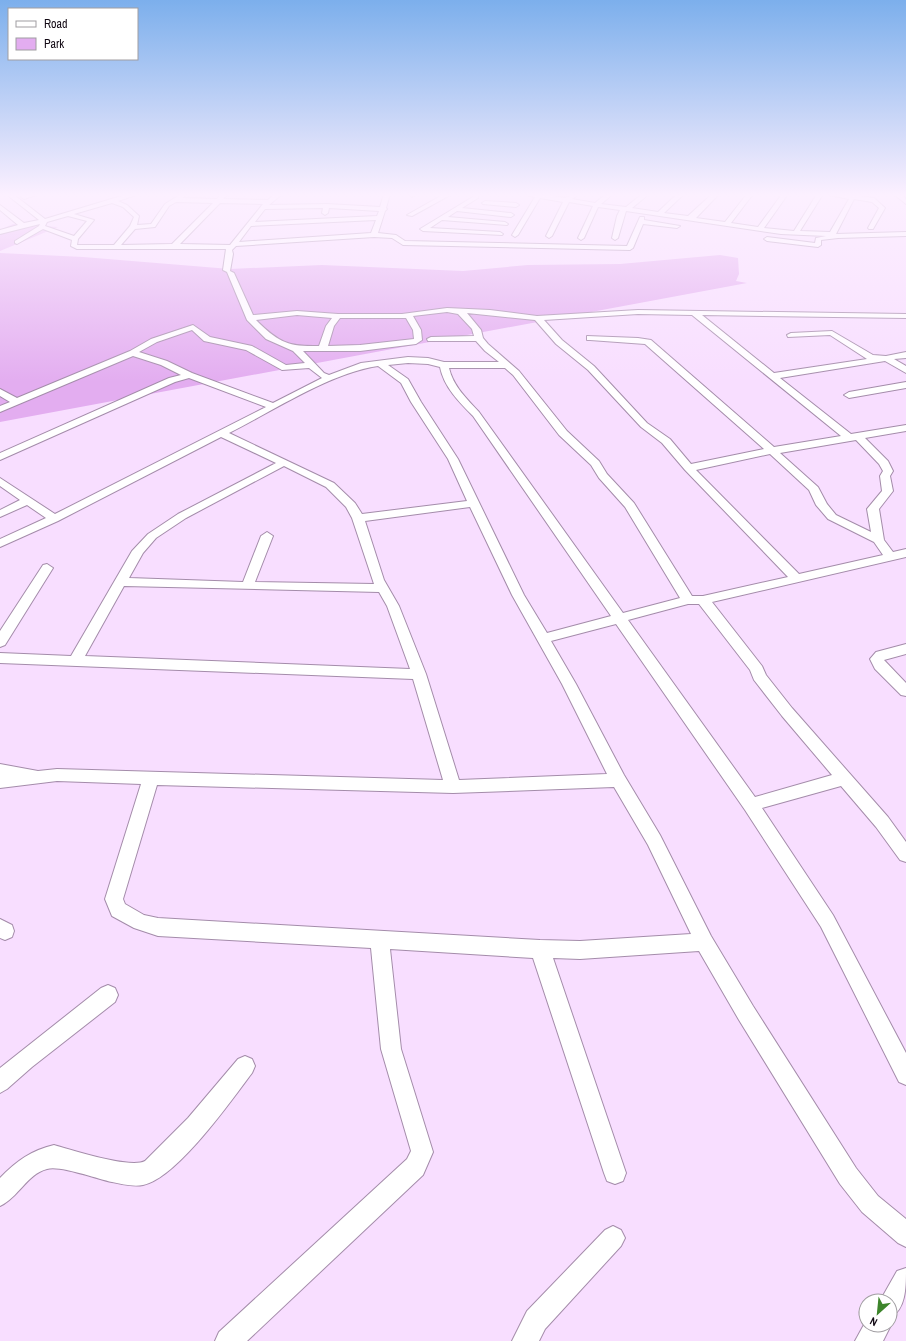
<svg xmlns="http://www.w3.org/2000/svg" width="906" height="1341" viewBox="0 0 906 1341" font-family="'Archivo Narrow',sans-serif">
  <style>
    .green { fill: #e3adf0 }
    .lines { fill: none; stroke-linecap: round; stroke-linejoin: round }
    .minor-casing { stroke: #a48caa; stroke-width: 2 }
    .minor { fill: #fff; fill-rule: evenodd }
  </style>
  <rect width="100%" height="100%" fill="#f8deff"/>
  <!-- green -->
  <path class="green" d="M 13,224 L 58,227 L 0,251 L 0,230 Z
    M 0,253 L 83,257 L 230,269 L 322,265 L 463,271 L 528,265 L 620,264 L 720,255 L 738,258 L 739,274 L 736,281 L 747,283 L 0,422 Z"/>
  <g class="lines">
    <defs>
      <path id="minor" d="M 6,194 L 13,194 L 45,219 L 128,194 L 139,194 L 118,201 L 127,205 L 139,216 L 137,225 L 151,224 L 165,204 L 181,194 L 185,196 L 182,198 L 217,199 L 221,194 L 228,194 L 223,199 L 268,200 L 275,194 L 282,194 L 269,205 L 327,204 L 380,207 L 384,194 L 390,194 L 386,208 L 387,209 L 385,211 L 378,233 L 396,235 L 405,241 L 627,246 L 640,217 L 644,217 L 644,220 L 680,226 L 677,228 L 643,224 L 633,248 L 630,250 L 403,245 L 392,238 L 374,237 L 236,246 L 232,250 L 233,254 L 230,271 L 234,273 L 253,315 L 297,311 L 338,314 L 402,314 L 447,308 L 490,310 L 537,316 L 638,310 L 906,314 L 906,318 L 702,315 L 774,373 L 867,359 L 830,335 L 788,337 L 787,335 L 791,333 L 832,331 L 873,355 L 886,356 L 906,352 L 906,358 L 894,359 L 906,366 L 906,373 L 885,361 L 780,378 L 851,434 L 906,425 L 906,431 L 865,438 L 888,461 L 893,471 L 890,476 L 893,491 L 879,509 L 884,540 L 893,552 L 906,549 L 906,557 L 712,602 L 762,666 L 766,675 L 792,708 L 888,817 L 906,842 L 906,862 L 900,860 L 876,827 L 841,786 L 762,808 L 833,915 L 906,1053 L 906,1085 L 899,1082 L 821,927 L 745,810 L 616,624 L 551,641 L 576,684 L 624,775 L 660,835 L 711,936 L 753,1006 L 856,1168 L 878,1196 L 906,1219 L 906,1247 L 898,1243 L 862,1212 L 840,1184 L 739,1020 L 699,951 L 580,959 L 553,958 L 626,1173 L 623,1181 L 615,1184 L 607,1181 L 604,1173 L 533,958 L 390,949 L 401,1049 L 433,1152 L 423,1175 L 247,1341 L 215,1341 L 219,1332 L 407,1159 L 411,1151 L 381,1049 L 371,948 L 158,936 L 134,928 L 112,916 L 105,899 L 141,784 L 57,781 L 0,788 L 0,764 L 38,771 L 57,769 L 443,780 L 413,679 L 0,663 L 0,653 L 71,656 L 132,551 L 148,534 L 178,514 L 276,463 L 221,437 L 58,521 L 0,547 L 0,539 L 46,518 L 27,505 L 0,517 L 0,510 L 20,500 L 0,486 L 0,478 L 55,514 L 266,407 L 189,378 L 175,382 L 0,460 L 0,453 L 169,378 L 181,375 L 161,365 L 133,356 L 0,412 L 0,406 L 10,402 L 0,396 L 0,389 L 17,398 L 130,351 L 151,339 L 193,325 L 210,337 L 252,346 L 286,365 L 305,363 L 293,351 L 266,339 L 247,320 L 227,272 L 223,270 L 226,249 L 77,249 L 71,246 L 72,240 L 43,229 L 17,244 L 15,243 L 15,241 L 39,226 L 40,224 L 0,234 L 0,230 L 18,225 L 0,210 L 0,205 L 24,223 L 39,220 ZM 176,202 L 213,203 L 172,244 L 121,245 L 135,229 L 155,227 L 169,206 ZM 112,203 L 123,207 L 134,217 L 130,226 L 114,245 L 77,245 L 78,239 L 94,220 L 74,214 ZM 220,203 L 263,204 L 230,245 L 180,244 ZM 323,208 L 322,213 L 325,215 L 328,213 L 329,208 L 379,211 L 377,216 L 255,222 L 265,209 ZM 68,216 L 87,221 L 74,236 L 45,226 L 47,222 ZM 376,220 L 371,233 L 239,242 L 251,226 ZM 447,312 L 458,314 L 472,329 L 474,336 L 431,337 L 427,339 L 428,341 L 476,341 L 485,351 L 499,362 L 444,362 L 428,358 L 408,357 L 361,363 L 329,375 L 324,373 L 303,351 L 360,351 L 416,344 L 422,340 L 421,330 L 413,316 ZM 467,313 L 535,320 L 556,344 L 588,370 L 641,427 L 662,443 L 685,470 L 788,577 L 703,596 L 692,596 L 634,503 L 607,474 L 599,461 L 567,431 L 519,371 L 488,344 L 483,338 L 481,330 ZM 638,314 L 692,315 L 841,436 L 774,447 L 651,340 L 638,338 L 587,336 L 587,340 L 590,340 L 645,344 L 764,449 L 691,464 L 670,439 L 647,423 L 594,366 L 562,340 L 544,320 ZM 297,315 L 332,318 L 326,326 L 319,346 C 288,347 278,342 256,320 ZM 340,318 L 406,318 L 413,330 L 414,339 L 360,345 L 328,346 L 334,326 ZM 192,330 L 204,341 L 246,350 L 282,370 L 309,368 L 322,378 L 273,403 L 192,373 L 167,361 L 139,352 L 157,342 ZM 408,363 L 428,364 L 440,367 C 444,387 459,402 473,416 L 611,616 L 547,633 L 524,595 L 458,459 L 421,402 L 408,379 L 388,365 ZM 378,366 L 401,383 L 411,402 L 448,459 L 467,501 L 362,514 L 355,503 L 334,483 L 229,433 C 273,411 330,373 378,366 ZM 449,368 L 505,368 L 513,375 L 559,435 L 591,465 L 599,478 L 625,507 L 680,598 L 623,613 L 479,412 C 467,399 453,386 449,368 ZM 856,440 L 879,464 L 883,471 L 880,476 L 882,491 L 867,509 L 871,532 L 836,515 L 827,504 L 818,487 L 780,453 ZM 770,454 L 809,490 L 816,505 L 828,519 L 874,542 L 883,555 L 799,574 L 696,470 ZM 284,466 L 326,487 L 346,507 L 352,518 L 374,584 L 255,582 L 273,536 L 267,532 L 261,536 L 243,582 L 129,578 L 143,553 L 156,538 L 186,518 ZM 470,507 L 512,595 L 562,684 L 607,774 L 459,780 L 426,674 L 399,606 L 384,580 L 365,521 ZM 124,586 L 379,592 L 387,606 L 410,669 L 85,656 ZM 688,604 L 699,604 L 750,670 L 754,680 L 782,716 L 832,775 L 755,797 L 628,620 ZM 157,785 L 453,793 L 614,787 L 648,845 L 691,934 L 580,941 L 540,940 L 158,918 L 144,915 L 125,904 L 123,899 Z
        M 27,194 L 39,194 L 24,199 L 21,197 Z
        M 409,194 L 416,194 L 412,197 Z
        M 444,194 L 452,194 L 412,216 L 407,215 Z
        M 521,194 L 543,194 L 565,198 L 574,194 L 576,196 L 572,199 L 595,203 L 606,194 L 613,194 L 601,204 L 626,207 L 642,194 L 649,194 L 632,208 L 658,212 L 677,194 L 684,194 L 664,213 L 688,216 L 712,194 L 719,194 L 696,218 L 725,222 L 747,194 L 753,194 L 731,223 L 758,227 L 782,194 L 788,194 L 764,228 L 794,231 L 817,194 L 823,194 L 800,231 L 830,232 L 849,199 L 824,194 L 844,194 L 874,198 L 885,208 L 873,229 L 869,229 L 868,228 L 879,208 L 872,202 L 854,199 L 836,234 L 906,232 L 906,236 L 838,238 L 821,240 L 821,245 L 818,247 L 767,241 L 764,239 L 767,237 L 815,243 L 816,238 L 826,236 L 781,234 L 626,211 L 618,238 L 615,240 L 612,238 L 617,216 L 620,210 L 598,207 L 584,238 L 581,240 L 578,238 L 593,206 L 569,202 L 552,236 L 549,238 L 546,236 L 563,202 L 540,198 L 518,235 L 515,237 L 512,235 L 535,197 Z
        M 901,194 L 906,199 L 906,204 L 895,195 Z
        M 476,195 L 478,196 L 478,198 L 462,208 L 511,213 L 514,215 L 511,217 L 457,211 L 448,217 L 505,222 L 508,224 L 507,225 L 442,220 L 430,228 L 500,232 L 503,234 L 502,235 L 423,231 L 420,229 Z
        M 485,201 L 516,203 L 519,205 L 516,207 L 483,204 L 482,203 Z
        M 906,382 L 906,388 L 849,398 L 844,395 L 849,392 Z
        M 47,564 L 53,568 L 5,645 L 0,647 L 0,631 L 43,565 Z
        M 906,644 L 906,654 L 884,660 L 906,683 L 906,696 L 901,695 L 875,669 L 870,659 L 876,652 Z
        M 0,919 L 12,925 L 14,931 L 12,937 L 5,940 L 0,938 Z
        M 108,985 L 115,988 L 118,995 L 115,1002 L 32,1067 L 7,1089 L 0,1093 L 0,1068 L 101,988 Z
        M 245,1056 L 252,1059 L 255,1066 L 252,1073 C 231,1101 176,1179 143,1185 C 133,1187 122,1184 112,1182 C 97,1179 60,1165 47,1169 C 27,1174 18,1198 0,1206 L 0,1178 C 16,1161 32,1150 54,1145 C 72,1150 130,1169 145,1161 L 188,1118 L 238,1059 Z
        M 613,1226 L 621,1230 L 625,1238 L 621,1246 L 545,1329 L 539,1341 L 512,1341 L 527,1311 L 605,1230 Z
        M 906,1268 C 906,1288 906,1309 890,1318 L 890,1301 L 880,1301 L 897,1271 Z
        M 866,1321 L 866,1325 L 890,1325 L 890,1323 L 891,1325 L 883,1341 L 855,1341 Z"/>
    </defs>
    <!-- minor casing -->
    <use href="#minor" class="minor-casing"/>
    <!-- minor -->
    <use href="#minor" class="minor"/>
  </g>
  <!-- sky -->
  <linearGradient id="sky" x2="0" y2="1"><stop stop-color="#7cafec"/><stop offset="0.51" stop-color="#fcf0ff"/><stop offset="1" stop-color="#fcf0ff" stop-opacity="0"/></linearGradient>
  <rect width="906" height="382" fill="url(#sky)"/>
  <!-- legend -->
  <rect x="8" y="8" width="130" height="52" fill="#ffffff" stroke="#a09da1"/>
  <rect x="16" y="21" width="20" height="6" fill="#ffffff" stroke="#a09da1"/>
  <text x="44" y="28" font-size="12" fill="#120914">Road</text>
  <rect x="16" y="38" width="20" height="12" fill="#e3adf0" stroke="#a09da1"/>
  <text x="44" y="48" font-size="12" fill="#120914">Park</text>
  <!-- north arrow -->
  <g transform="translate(878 1313) rotate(207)"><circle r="19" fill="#ffffff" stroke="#a09da1"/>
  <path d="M0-3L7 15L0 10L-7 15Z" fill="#3d852b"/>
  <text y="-6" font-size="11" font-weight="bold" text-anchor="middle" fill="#120914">N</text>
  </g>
</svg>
